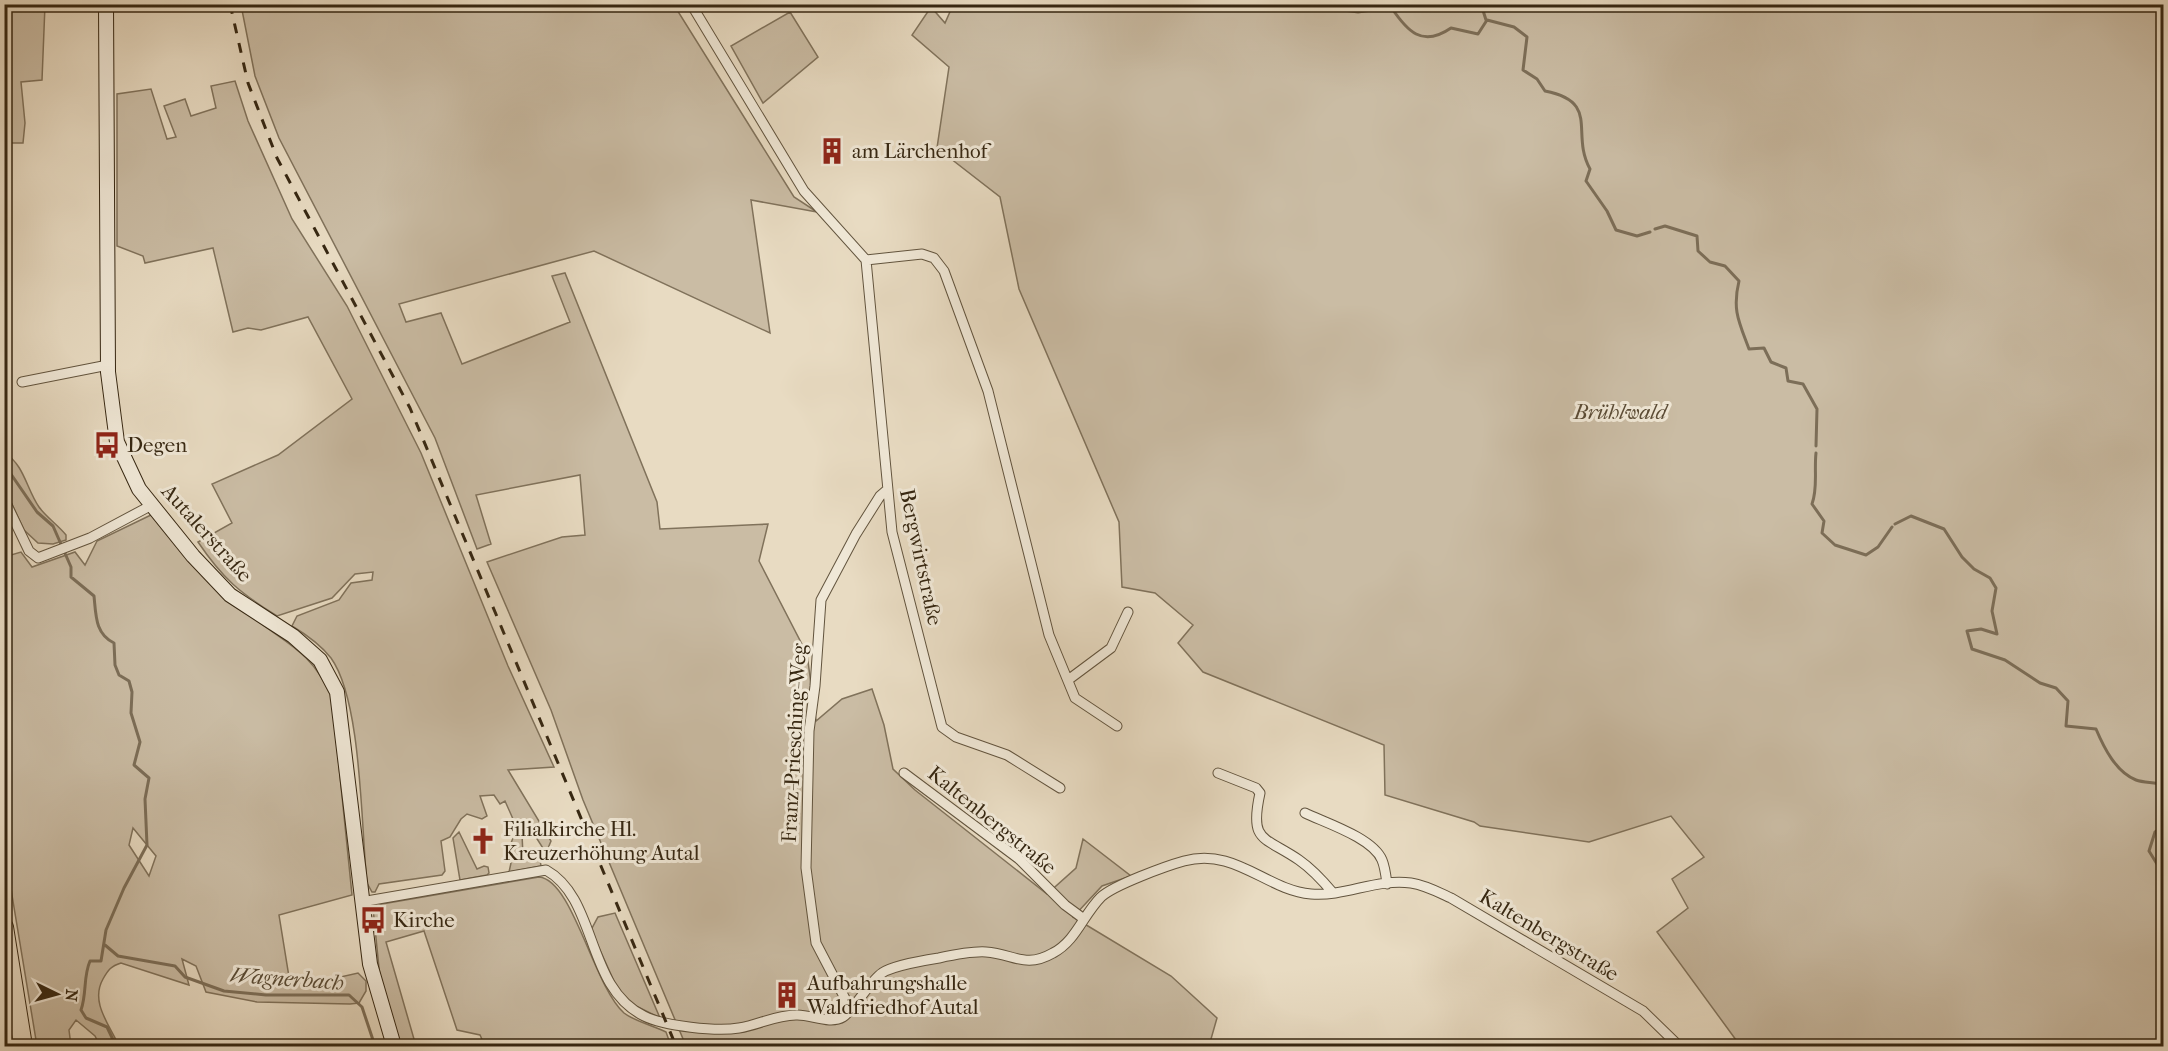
<svg xmlns="http://www.w3.org/2000/svg" width="2168" height="1051" viewBox="0 0 2168 1051" font-family="'IM FELL French Canon',serif">
  <style>
    .green { fill: #cabca4; stroke: #80725b; stroke-width: 1.5; fill-rule: evenodd }
    .lines { fill: none; stroke-linecap: round; stroke-linejoin: round }
    .stream { stroke: #7c6e58; stroke-width: 3 }
    .minor-casing { stroke: #62543e; stroke-width: 11 }
    .secondary-casing { stroke: #362712; stroke-width: 16 }
    .motorway-casing { stroke: #362712; stroke-width: 20 }
    .minor { stroke: #f0e8d7; stroke-width: 9 }
    .secondary { stroke: #f0e8d7; stroke-width: 14 }
    .motorway { stroke: #e8dbc2; stroke-width: 18 }
    .rail { stroke: #362712; stroke-width: 3; stroke-dasharray: 10 10; stroke-linecap: butt }
    .labels { text-anchor: middle; stroke-width: 6; stroke-linejoin: round; paint-order: stroke }
    .poi-label { font-size: 21px; fill: #362712; stroke: #f0e8d7; text-anchor: start }
    .park-label { font-size: 21px; font-style: italic; fill: #5b4c36; stroke: #f0e8d7 }
    .street-label { font-size: 21px; fill: #362712; stroke: #f0e8d7 }
    .water-label { font-size: 22px; font-style: italic; fill: #594b35; stroke: #f0e8d7 }
  </style>
  <rect width="100%" height="100%" fill="#e8dbc2"/>
  <filter id="stains"><feTurbulence type="fractalNoise" baseFrequency=".00333" numOctaves="4"/><feColorMatrix values="0 0 0 0 .2 0 0 0 0 .09 0 0 0 0 .02 0 0 0 .5 -.17"/></filter>
  <radialGradient id="worn" r=".72"><stop offset=".6" stop-color="#630" stop-opacity="0"/><stop offset="1" stop-color="#630" stop-opacity=".3"/></radialGradient>
  <!-- green -->
  <path class="green" d="M 5,4 L 45,5 L 42,80 L 21,82 L 25,123 L 23,143 L 5,143 Z
    M 241,5 L 674,5 L 794,197 L 817,212 L 751,200 L 770,333 L 594,251 L 399,304 L 406,322 L 441,313 L 462,364 L 570,322 L 552,276 L 565,273 L 657,502 L 660,529 L 768,524 L 759,561 L 807,654 L 816,721 L 842,699 L 872,689 L 884,725 L 893,769 L 915,790 L 1047,894 L 1076,868 L 1083,839 L 1131,876 L 1102,886 L 1073,917 L 1171,976 L 1217,1018 L 1209,1046 L 686,1046 L 583,800 L 551,710 L 487,562 L 562,537 L 585,535 L 580,475 L 476,495 L 491,544 L 477,549 L 435,438 L 279,138 L 255,76 Z
    M 953,5 L 2163,5 L 2163,1046 L 1745,1046 L 1739,1044 L 1657,932 L 1688,908 L 1672,879 L 1704,857 L 1671,816 L 1589,842 L 1480,826 L 1474,822 L 1385,795 L 1384,745 L 1203,672 L 1178,643 L 1193,625 L 1155,593 L 1122,587 L 1119,522 L 1019,289 L 1000,197 L 937,148 L 949,67 L 912,35 L 931,7 L 945,23 Z
    M 790,12 L 818,57 L 763,103 L 731,46 Z
    M 235,81 L 248,121 L 292,219 L 347,306 L 421,453 L 508,666 L 554,767 L 508,770 L 551,841 L 546,853 L 532,831 L 522,834 L 523,856 L 529,860 L 540,860 L 541,866 L 509,872 L 511,863 L 509,848 L 517,828 L 505,801 L 500,804 L 494,795 L 480,796 L 487,816 L 482,819 L 467,814 L 461,819 L 450,837 L 441,841 L 445,871 L 442,875 L 379,884 L 375,892 L 372,892 L 367,883 C 361,828 362,701 331,658 C 320,644 307,635 292,626 L 297,616 L 339,600 L 351,583 L 372,580 L 373,572 L 355,574 L 332,598 L 277,616 C 240,593 223,579 198,542 L 232,523 L 212,484 L 278,455 L 352,399 L 308,317 L 261,330 L 248,328 L 233,332 L 213,248 L 145,263 L 143,256 L 117,246 L 117,94 L 151,89 L 167,139 L 176,137 L 164,106 L 185,99 L 191,116 L 216,108 L 211,86 Z
    M 4,452 C 25,466 26,488 39,507 C 46,517 58,525 66,535 L 66,540 L 53,544 L 38,543 L 24,530 L 5,489 Z
    M 153,514 C 182,545 210,579 242,608 C 281,643 308,645 332,697 L 352,895 L 279,915 L 290,983 L 314,983 L 358,973 L 366,981 L 366,991 L 359,1003 L 350,1004 L 257,1002 L 206,992 L 196,966 L 182,959 L 189,985 L 121,963 C 111,966 108,970 103,979 C 90,1002 109,1024 119,1046 L 100,1046 L 95,1036 L 76,1020 L 69,1030 L 71,1046 L 37,1046 L 5,853 L 4,557 L 21,552 L 32,567 L 75,552 L 85,565 L 97,541 ZM 133,828 L 156,856 L 149,876 L 129,845 Z
    M 459,832 L 477,869 L 484,866 L 488,867 L 489,873 L 487,875 L 460,880 L 453,838 Z
    M 539,877 C 573,880 593,985 624,1013 C 634,1021 654,1026 666,1032 L 671,1046 L 485,1046 L 480,1035 L 457,1030 L 424,931 L 386,942 L 416,1046 L 400,1046 L 380,978 L 373,908 L 382,904 Z
    M 615,913 L 660,1018 L 628,1002 L 618,990 L 591,930 L 598,917 Z"/>
  <g class="lines">
    <!-- stream -->
    <path class="stream" d="M 1342,4 L 1344,10 L 1358,12 L 1391,7 C 1407,31 1422,48 1451,28 L 1478,34 L 1487,20 L 1514,27 L 1527,37 L 1523,70 L 1537,79 L 1545,91 C 1601,102 1570,133 1590,169 L 1586,181 L 1607,211 L 1616,230 L 1637,236 L 1650,232
      M 1481,4 L 1486,20
      M 1655,229 L 1665,226 L 1697,236 L 1698,251 L 1710,262 L 1725,266 L 1739,281 C 1732,310 1739,322 1749,349 L 1764,348 L 1771,362 L 1786,368 L 1788,381 L 1803,384 L 1817,409 L 1816,446
      M 1816,453 C 1814,471 1818,488 1812,504 L 1824,521 L 1822,533 L 1835,545 L 1866,555 L 1878,547 L 1892,527
      M 4,464 L 37,512 L 53,526 L 71,567 L 71,577 L 94,596 C 96,615 95,634 114,643 L 115,665 L 119,675 L 129,681 L 132,692 L 131,713 L 140,742 L 134,765 L 149,778 L 145,799 L 147,845 L 124,888 L 106,930 L 101,961 L 90,961 C 83,977 87,993 81,1010 L 86,1018 L 107,1027 L 116,1046
      M 1895,524 L 1911,516 L 1944,529 L 1962,557 L 1974,569 L 1990,578 L 1996,588 L 1992,611 L 1997,634 L 1981,629 L 1967,631 L 1972,649 L 2005,660 L 2040,683 L 2056,688 L 2068,701 L 2066,726 L 2096,729 C 2104,748 2116,772 2136,780 C 2144,783 2154,782 2164,785
      M 2164,826 L 2155,832 L 2149,851 L 2157,864 L 2164,862
      M 105,945 L 118,956 L 175,966 L 185,977 L 224,991 L 266,995 L 349,995 L 362,1007 L 375,1046"/>
    <defs>
      <path id="minor" d="M 691,4 L 804,191 L 866,260 L 892,532 L 942,727 L 956,737 L 1007,755 L 1060,788
        M 866,260 L 922,254 L 934,258 L 944,271 L 988,391 L 1049,635 L 1075,698 L 1117,726
        M 22,382 L 108,365
        M 4,499 L 29,551 L 38,558 L 90,538 L 152,505
        M 1068,680 L 1111,648 L 1128,612
        M 904,773 L 1019,859 L 1065,905 L 1084,919
        M 1218,773 L 1256,788 L 1260,793 C 1249,843 1264,836 1299,860 C 1312,869 1323,881 1333,893
        M 1305,813 C 1326,823 1373,838 1382,860 C 1385,867 1386,876 1387,884
        M 361,902 L 546,870 C 598,899 585,987 644,1016 C 664,1026 717,1032 739,1028 C 759,1025 775,1015 796,1015 C 810,1014 830,1025 843,1017 C 853,1011 870,981 882,973 C 892,966 926,960 939,958 C 953,955 972,951 986,952 C 1014,954 1025,969 1053,953 C 1076,941 1083,915 1101,897 C 1114,885 1166,866 1184,861 C 1235,847 1266,890 1311,894 C 1345,897 1377,878 1411,883 C 1425,885 1438,892 1451,898 L 1643,1011 L 1679,1046
        M 850,1008 L 816,943 L 806,868 L 809,731 L 815,686 L 821,600 L 856,534 L 880,496 L 887,490"/>
      <path id="secondary" d="M 106,4 L 108,372 L 117,442 L 139,489 L 193,556 L 230,595 L 293,636 L 320,660 L 337,692 L 370,964 L 394,1046"/>
      <path id="motorway" d="M 4,927 L 23,1046"/>
    </defs>
    <!-- minor casing -->
    <use href="#minor" class="minor-casing"/>
    <!-- secondary casing -->
    <use href="#secondary" class="secondary-casing"/>
    <!-- motorway casing -->
    <use href="#motorway" class="motorway-casing"/>
    <!-- minor -->
    <use href="#minor" class="minor"/>
    <!-- secondary -->
    <use href="#secondary" class="secondary"/>
    <!-- motorway -->
    <use href="#motorway" class="motorway"/>
    <!-- rail -->
    <path class="rail" d="M 230,4 L 248,83 L 277,158 L 410,408 L 676,1046"/>
  </g>
  <!-- icons -->
  <defs>
    <symbol id="building-bare" viewBox="-9 -9 18 18"><path d="M-4-6H4V6H1V3H-1V6H-4ZM-2.5-4.3h1.7v1.8h-1.7ZM.8-4.3h1.7v1.8H.8ZM-2.5-1h1.7V.8h-1.7ZM.8-1h1.7V.8H.8Z" fill="#8f2418" stroke="#f0e8d7" stroke-width="2.5" paint-order="stroke"/></symbol>
    <symbol id="bus-bare" viewBox="-9 -9 18 18"><path d="M-5-6H5V4H4V6H2V4H-2V6H-4V4H-5ZM-3.5-4V0h7V-4ZM-3.5 1.2v1.5H-2V1.2ZM2 1.2v1.5H3.5V1.2Z" fill="#8f2418" stroke="#f0e8d7" stroke-width="2.5" paint-order="stroke"/></symbol>
    <symbol id="church-bare" viewBox="-9 -9 18 18"><path d="M-1.2-6h2.4v3.5h3.3v2.4h-3.3V6h-2.4V-.1h-3.3v-2.4h3.3Z" fill="#8f2418" stroke="#f0e8d7" stroke-width="2.5" paint-order="stroke"/></symbol>
  </defs>
  <g fill-rule="evenodd">
    <use href="#building-bare" x="813" y="132" width="38" height="38"/>
    <use href="#bus-bare" x="88" y="426" width="38" height="38"/>
    <use href="#church-bare" x="464" y="822" width="38" height="38"/>
    <use href="#bus-bare" x="354" y="901" width="38" height="38"/>
    <use href="#building-bare" x="768" y="976" width="38" height="38"/>
  </g>
  <g class="labels">
    <!-- poi labels -->
    <g class="poi-label">
      <text x="852" y="158">am Lärchenhof</text>
      <text x="127" y="452">Degen</text>
      <text x="503" y="836">Filialkirche Hl.<tspan x="503" dy="24">Kreuzerhöhung Autal</tspan></text>
      <text x="393" y="927">Kirche</text>
      <text x="807" y="990">Aufbahrungshalle<tspan x="807" dy="24">Waldfriedhof Autal</tspan></text>
    </g>
    <!-- park labels -->
    <g class="park-label">
      <text x="1620" y="419">Brühlwald</text>
    </g>
    <!-- street labels -->
    <g class="street-label">
      <text transform="translate(207 533) rotate(48)" y="7">Autalerstraße</text>
      <text transform="translate(921 557) rotate(78)" y="7">Bergwirtstraße</text>
      <text transform="translate(794 743) rotate(-87)" y="7">Franz-Priesching-Weg</text>
      <text transform="translate(992 820) rotate(39)" y="7">Kaltenbergstraße</text>
      <text transform="translate(1549 935) rotate(31)" y="7">Kaltenbergstraße</text>
    </g>
    <!-- water labels -->
    <g class="water-label">
      <text transform="translate(287 978) rotate(4)" y="8">Wagnerbach</text>
    </g>
  </g>
  <!-- margin -->
  <rect width="2168" height="1051" fill="none" stroke="#e8dbc2" stroke-width="24"/>
  <rect x="6" y="6" width="2156" height="1039" fill="none" stroke="#362712" stroke-width="3"/>
  <rect x="12" y="12" width="2144" height="1027" fill="none" stroke="#362712" stroke-width="1.5"/>
  <!-- north arrow -->
  <g transform="translate(57 994) rotate(95)" stroke="#f0e8d7" stroke-width="4.5" paint-order="stroke">
  <path d="M0-4.5L10 22L0 15L-10 22Z" fill="#362712"/>
  <text y="-9" font-size="16" font-weight="bold" text-anchor="middle" fill="#362712">N</text>
  </g>
  <rect width="100%" height="100%" filter="url(#stains)"/>
  <rect width="100%" height="100%" fill="url(#worn)"/>
</svg>
